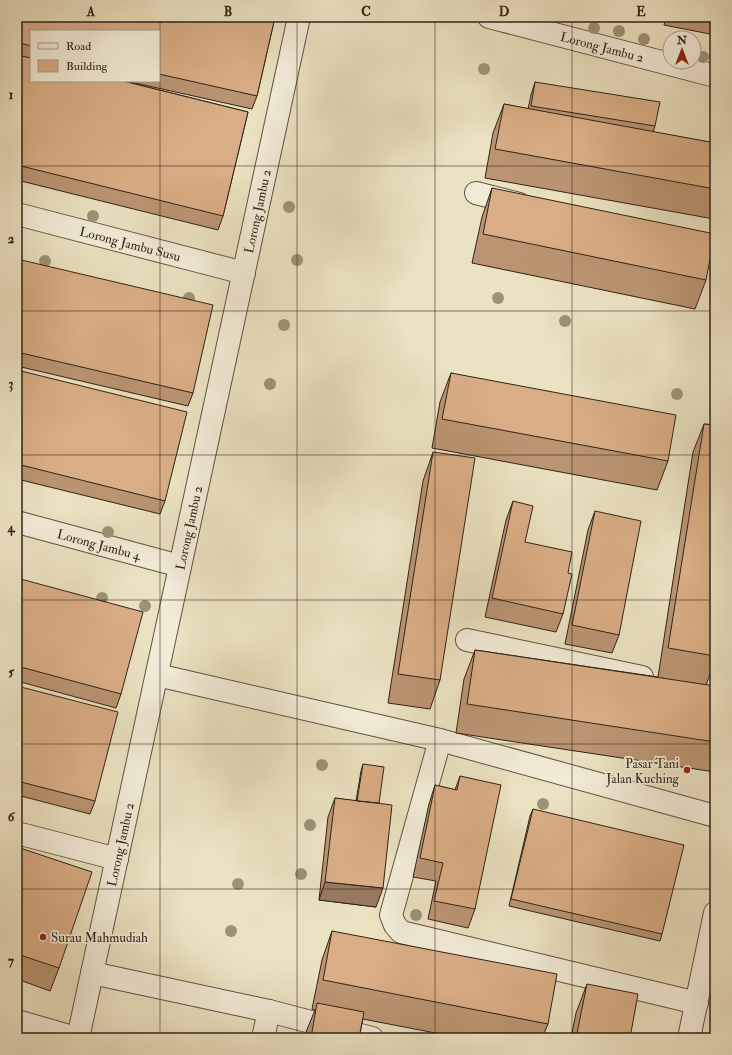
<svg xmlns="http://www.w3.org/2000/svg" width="732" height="1055" viewBox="0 0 732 1055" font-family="'IM FELL Double Pica',serif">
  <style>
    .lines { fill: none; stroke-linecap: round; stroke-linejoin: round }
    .minor-casing { stroke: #605242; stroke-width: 24 }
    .minor { stroke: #f2ecd7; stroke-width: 22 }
    .tree { fill: #9c9377 }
    .wall { fill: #bb9572; stroke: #312218 }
    .shaded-wall { fill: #98795d; stroke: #312218 }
    .building { fill: #d9ad85; stroke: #312218 }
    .grid { fill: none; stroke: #312218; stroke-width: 1; stroke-opacity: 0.55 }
    .poi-dot { fill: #8f2418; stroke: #f2ecd7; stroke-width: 1.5 }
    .labels { text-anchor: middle; stroke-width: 3.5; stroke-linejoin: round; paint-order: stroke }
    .street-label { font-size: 13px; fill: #312218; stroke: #f2ecd7 }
    .poi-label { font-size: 13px; fill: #312218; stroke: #f2ecd7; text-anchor: end }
    .neatline { fill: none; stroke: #312218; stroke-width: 1.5 }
    .grid-label { font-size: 13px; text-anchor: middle; font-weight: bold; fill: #312218 }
  </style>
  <rect width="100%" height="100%" fill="#ebe2c1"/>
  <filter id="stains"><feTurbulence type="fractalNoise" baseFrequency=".005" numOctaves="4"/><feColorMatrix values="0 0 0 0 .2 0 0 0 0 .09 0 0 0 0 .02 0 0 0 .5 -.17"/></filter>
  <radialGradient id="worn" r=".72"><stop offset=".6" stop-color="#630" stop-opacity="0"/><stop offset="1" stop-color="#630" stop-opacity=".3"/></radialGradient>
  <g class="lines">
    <defs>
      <g id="minor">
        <path id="s1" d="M 489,17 L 715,76"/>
        <path d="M 476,193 L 519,204"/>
        <path id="s2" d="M 17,214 L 244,273"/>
        <path d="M 682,248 L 715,258"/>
        <path id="s3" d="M 17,522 L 180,566"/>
        <path d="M 467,640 L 642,677"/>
        <path d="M 157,675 L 440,740 L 715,816"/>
        <path d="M 440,740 L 391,915 L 395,925 L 401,932 L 697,1003"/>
        <path d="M 17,833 L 117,859"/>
        <path d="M 92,973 L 269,1011 L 372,1038"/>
        <path d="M 17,1021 L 76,1038"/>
        <path id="s4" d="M 78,1038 L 299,17"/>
        <path d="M 263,1038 L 269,1011"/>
        <path d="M 689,1038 L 715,913"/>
      </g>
    </defs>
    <!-- minor casing -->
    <use href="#minor" class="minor-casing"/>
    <!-- minor -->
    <use href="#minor" class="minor"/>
  </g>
  <!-- trees -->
  <g class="tree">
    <circle cx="594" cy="28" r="6"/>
    <circle cx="619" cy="31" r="6"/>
    <circle cx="644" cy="39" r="6"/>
    <circle cx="703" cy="57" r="6"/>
    <circle cx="484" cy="69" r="6"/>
    <circle cx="289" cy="207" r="6"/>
    <circle cx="93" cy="216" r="6"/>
    <circle cx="297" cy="260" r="6"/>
    <circle cx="45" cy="261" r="6"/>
    <circle cx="189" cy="298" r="6"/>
    <circle cx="498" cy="298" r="6"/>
    <circle cx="565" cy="321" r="6"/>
    <circle cx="284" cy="325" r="6"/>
    <circle cx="270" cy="384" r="6"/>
    <circle cx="677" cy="394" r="6"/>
    <circle cx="108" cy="532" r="6"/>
    <circle cx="102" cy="598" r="6"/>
    <circle cx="145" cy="606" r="6"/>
    <circle cx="322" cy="765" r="6"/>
    <circle cx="543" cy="804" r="6"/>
    <circle cx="310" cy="825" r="6"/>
    <circle cx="301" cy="874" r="6"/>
    <circle cx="238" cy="884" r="6"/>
    <circle cx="416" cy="915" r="6"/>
    <circle cx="231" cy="931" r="6"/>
  </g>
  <!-- wall -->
  <path class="wall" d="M 17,17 L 275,17 L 257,96 L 252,109 L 126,81 L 159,81 L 159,31 L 31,31 L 31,81 L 123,81 L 248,112 L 223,216 L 218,230 L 17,180 Z
    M 666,17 L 715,17 L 715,35 L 664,25 Z
    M 535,82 L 655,126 L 653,132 L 715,143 L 715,215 L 714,219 L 485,178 L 493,133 L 504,104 L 528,109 L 531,95 Z
    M 492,188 L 706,280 L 695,309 L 472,263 L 482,217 Z
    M 17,259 L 193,393 L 188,406 L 17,366 Z
    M 17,370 L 165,501 L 160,514 L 17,479 Z
    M 451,373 L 668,461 L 657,490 L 432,448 L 440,402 Z
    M 704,424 L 715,425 L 715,661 L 706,685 L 715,686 L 715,772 L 456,733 L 464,679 L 475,650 L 658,677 L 693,452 Z
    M 433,452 L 440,680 L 430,709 L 388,703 L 423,481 Z
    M 513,501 L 525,542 L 568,573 L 563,614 L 556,632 L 485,617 L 506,520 Z
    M 595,511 L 619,635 L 612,653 L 565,644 L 588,530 Z
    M 17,578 L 121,694 L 116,708 L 17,681 Z
    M 17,686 L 95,801 L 90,814 L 17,795 Z
    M 363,764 L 379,803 L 376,907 L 319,900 L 328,817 L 335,798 L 356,801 L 361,771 Z
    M 460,776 L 475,909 L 468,928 L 428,919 L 436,881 L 413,877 L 429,804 L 435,785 L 455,790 Z
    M 533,809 L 662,934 L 660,941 L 509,906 L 530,816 Z
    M 17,847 L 59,968 L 50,991 L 17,979 Z
    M 332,931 L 548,1024 L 542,1038 L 461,1038 L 363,1019 L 359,1038 L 305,1038 L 306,1032 L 315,1010 L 312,1009 L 322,960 Z
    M 587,984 L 630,1038 L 571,1038 L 576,1013 Z"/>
  <!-- shaded-wall -->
  <path class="shaded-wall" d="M 325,882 L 383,888 L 376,907 L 319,900 Z"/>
  <!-- building -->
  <path class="building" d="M 17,17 L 275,17 L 257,96 L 159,74 L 159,31 L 31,31 L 31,46 L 17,42 Z
    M 17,55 L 31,58 L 31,81 L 123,81 L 248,112 L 223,216 L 17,165 Z
    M 535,82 L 660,102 L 655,126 L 531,106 Z
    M 504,104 L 715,143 L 715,189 L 495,149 Z
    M 492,188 L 715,234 L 706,280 L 483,234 Z
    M 17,259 L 213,305 L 193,393 L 17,352 Z
    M 17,370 L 187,412 L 165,501 L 17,464 Z
    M 451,373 L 676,415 L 668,461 L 442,419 Z
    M 704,424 L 715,425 L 715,656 L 668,648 Z
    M 433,452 L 475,458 L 440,680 L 398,674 Z
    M 513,501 L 533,506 L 525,542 L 572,552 L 568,573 L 572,574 L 563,614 L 492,598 Z
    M 595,511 L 641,521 L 619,635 L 572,625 Z
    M 17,578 L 143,612 L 121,694 L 17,666 Z
    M 475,650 L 715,686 L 715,742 L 467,704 Z
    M 17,686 L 118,712 L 95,801 L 17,781 Z
    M 363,764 L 384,767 L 379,803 L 357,801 Z
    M 460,776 L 501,785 L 475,909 L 434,901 L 443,863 L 420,858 L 435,785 L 457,790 Z
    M 335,798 L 392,805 L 383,888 L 325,882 Z
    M 533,809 L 684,845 L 662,934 L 511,899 Z
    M 17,847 L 92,872 L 59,968 L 17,954 Z
    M 332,931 L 557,974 L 548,1024 L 323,980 Z
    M 587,984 L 638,994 L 630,1038 L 576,1038 Z
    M 317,1003 L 364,1012 L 359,1038 L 311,1038 Z"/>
  <!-- grid -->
  <path class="grid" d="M 160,17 L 160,1038M 297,17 L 297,1038M 435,17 L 435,1038M 572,17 L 572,1038M 17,166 L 715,166M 17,311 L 715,311M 17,455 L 715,455M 17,600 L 715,600M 17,744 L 715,744M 17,889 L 715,889"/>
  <!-- markers -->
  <g class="poi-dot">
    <circle cx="687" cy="770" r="4"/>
    <circle cx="43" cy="937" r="4"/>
  </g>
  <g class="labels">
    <!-- street labels -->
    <g class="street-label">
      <text dy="5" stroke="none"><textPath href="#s1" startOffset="117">Lorong Jambu 2</textPath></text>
      <text dy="5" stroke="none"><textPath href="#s4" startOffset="846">Lorong Jambu 2</textPath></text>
      <text dy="5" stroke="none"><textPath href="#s2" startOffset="117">Lorong Jambu Susu</textPath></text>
      <text dy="5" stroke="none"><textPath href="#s4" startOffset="522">Lorong Jambu 2</textPath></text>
      <text dy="5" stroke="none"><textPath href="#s3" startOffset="85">Lorong Jambu 4</textPath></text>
      <text dy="5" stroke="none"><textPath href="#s4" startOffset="198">Lorong Jambu 2</textPath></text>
    </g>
    <!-- poi labels -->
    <g class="poi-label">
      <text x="679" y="768">Pasar Tani<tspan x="679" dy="15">Jalan Kuching</tspan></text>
      <text x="51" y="942" text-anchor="start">Surau Mahmudiah</text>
    </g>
  </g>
  <!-- margin -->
  <rect width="732" height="1055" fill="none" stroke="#ebe2c1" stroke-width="44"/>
  <!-- legend -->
  <rect x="30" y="30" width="130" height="52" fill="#f2ecd7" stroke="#a59b8b"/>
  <rect x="38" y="43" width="20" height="6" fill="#f2ecd7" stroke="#a59b8b"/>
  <text x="66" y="50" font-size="12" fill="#312218">Road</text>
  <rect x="38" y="60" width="20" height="12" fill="#d9ad85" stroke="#a59b8b"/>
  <text x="66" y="70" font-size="12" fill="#312218">Building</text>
  <!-- north arrow -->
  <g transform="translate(682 50)"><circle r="19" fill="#f2ecd7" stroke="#a59b8b"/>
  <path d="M0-3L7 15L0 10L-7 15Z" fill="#8f2418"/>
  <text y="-6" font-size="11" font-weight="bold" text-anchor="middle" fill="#312218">N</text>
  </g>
  <rect x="22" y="22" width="688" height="1011" class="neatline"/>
  <g class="grid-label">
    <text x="91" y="16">A</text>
    <text x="228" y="16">B</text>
    <text x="366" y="16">C</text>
    <text x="504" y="16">D</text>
    <text x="641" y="16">E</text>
    <text x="11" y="99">1</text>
    <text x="11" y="243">2</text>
    <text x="11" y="388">3</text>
    <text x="11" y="532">4</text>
    <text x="11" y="676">5</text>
    <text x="11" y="821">6</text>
    <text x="11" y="965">7</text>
  </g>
  <rect width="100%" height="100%" filter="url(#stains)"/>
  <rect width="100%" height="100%" fill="url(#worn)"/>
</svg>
